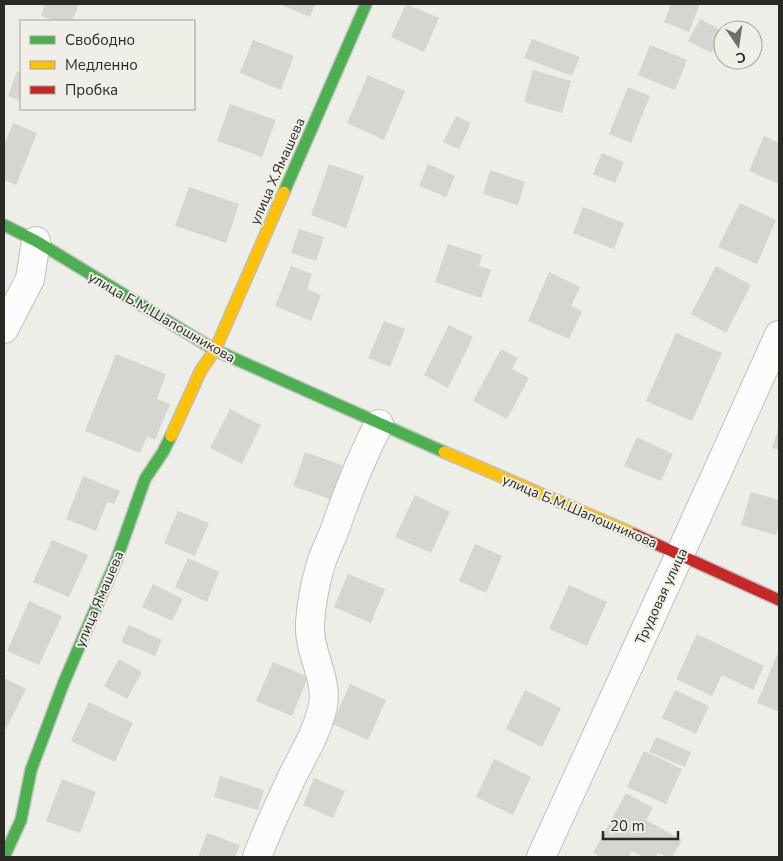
<svg xmlns="http://www.w3.org/2000/svg" width="783" height="861" viewBox="0 0 783 861" font-family="'Nunito Sans',sans-serif">
  <style>
    .building { fill: #d5d5d1 }
    .lines { fill: none; stroke-linecap: round; stroke-linejoin: round }
    .street-casing { stroke: #c0c0bc; stroke-width: 30 }
    .fast-casing { stroke: #c0c0bc; stroke-width: 14 }
    .slow-casing { stroke: #c0c0bc; stroke-width: 14 }
    .jam-casing { stroke: #c0c0bc; stroke-width: 14 }
    .street { stroke: #fcfcfc; stroke-width: 28 }
    .fast { stroke: #4caf50; stroke-width: 11 }
    .slow { stroke: #ffc107; stroke-width: 11 }
    .jam { stroke: #c62828; stroke-width: 11 }
    .labels { text-anchor: middle; stroke-width: 4; stroke-linejoin: round; paint-order: stroke }
    .street-label { font-size: 14px; fill: #292926; stroke: #f0efe7 }
  </style>
  <rect width="100%" height="100%" fill="#eeeee9"/>
  <!-- building -->
  <path class="building" d="M 45,4 L 79,4 L 72,21 L 56,21 L 41,16 Z
    M 279,4 L 315,4 L 310,17 Z
    M 406,4 L 439,18 L 424,52 L 391,37 Z
    M 671,4 L 700,4 L 689,32 L 664,22 Z
    M 700,19 L 723,31 L 711,53 L 688,41 Z
    M 532,39 L 580,57 L 572,76 L 524,58 Z
    M 253,40 L 294,56 L 281,90 L 240,73 Z
    M 650,45 L 687,60 L 675,90 L 638,75 Z
    M 533,70 L 571,81 L 562,113 L 524,102 Z
    M 17,71 L 21,73 L 21,101 L 8,96 Z
    M 368,75 L 405,91 L 384,140 L 347,123 Z
    M 628,87 L 650,96 L 631,143 L 609,134 Z
    M 230,104 L 276,120 L 262,157 L 217,141 Z
    M 456,116 L 471,123 L 459,149 L 443,142 Z
    M 13,123 L 37,133 L 16,185 L 4,180 L 4,145 Z
    M 764,136 L 779,143 L 779,184 L 749,171 Z
    M 602,153 L 624,162 L 615,183 L 593,174 Z
    M 329,164 L 364,176 L 346,228 L 311,215 Z
    M 428,164 L 455,176 L 446,197 L 419,186 Z
    M 490,170 L 525,182 L 518,205 L 483,194 Z
    M 189,187 L 239,204 L 226,243 L 175,226 Z
    M 740,203 L 776,220 L 757,264 L 718,247 Z
    M 583,207 L 624,223 L 614,249 L 573,233 Z
    M 299,229 L 324,237 L 316,261 L 291,253 Z
    M 448,244 L 482,255 L 479,266 L 491,270 L 481,298 L 435,282 Z
    M 291,266 L 312,274 L 307,289 L 321,295 L 311,321 L 275,306 Z
    M 716,266 L 751,285 L 726,333 L 691,314 Z
    M 549,272 L 580,287 L 571,306 L 582,311 L 569,339 L 528,321 Z
    M 384,321 L 405,329 L 390,367 L 368,358 Z
    M 449,325 L 473,337 L 448,388 L 424,375 Z
    M 676,333 L 722,353 L 692,421 L 646,401 Z
    M 501,349 L 518,358 L 512,369 L 529,378 L 507,419 L 473,401 Z
    M 116,354 L 166,374 L 157,399 L 170,404 L 155,440 L 147,436 L 140,453 L 85,431 Z
    M 230,409 L 261,425 L 242,464 L 210,448 Z
    M 779,427 L 779,450 L 772,448 Z
    M 637,437 L 673,454 L 661,481 L 624,466 Z
    M 305,452 L 344,466 L 332,500 L 293,486 Z
    M 83,476 L 120,491 L 114,504 L 107,502 L 96,531 L 66,519 Z
    M 751,492 L 779,500 L 779,523 L 776,535 L 741,525 Z
    M 415,495 L 450,512 L 431,553 L 395,537 Z
    M 178,511 L 209,523 L 195,556 L 164,543 Z
    M 52,540 L 88,555 L 69,597 L 33,582 Z
    M 475,544 L 502,556 L 486,593 L 459,581 Z
    M 188,558 L 219,572 L 207,602 L 175,587 Z
    M 348,574 L 385,589 L 371,623 L 334,607 Z
    M 153,584 L 183,599 L 172,621 L 142,607 Z
    M 569,585 L 607,602 L 587,646 L 549,629 Z
    M 29,601 L 62,616 L 39,665 L 7,651 Z
    M 129,625 L 162,640 L 155,656 L 121,642 Z
    M 697,634 L 764,666 L 753,690 L 722,675 L 712,696 L 676,679 Z
    M 779,650 L 779,712 L 757,703 Z
    M 119,659 L 142,672 L 127,699 L 104,686 Z
    M 273,662 L 308,677 L 292,716 L 256,701 Z
    M 4,678 L 26,689 L 6,729 L 4,728 Z
    M 350,684 L 386,700 L 368,740 L 332,724 Z
    M 525,690 L 561,708 L 542,747 L 506,729 Z
    M 675,690 L 709,706 L 696,734 L 662,718 Z
    M 89,702 L 133,723 L 115,762 L 71,741 Z
    M 656,737 L 691,752 L 685,767 L 649,752 Z
    M 644,751 L 682,769 L 666,804 L 627,787 Z
    M 494,759 L 531,777 L 513,815 L 476,797 Z
    M 220,776 L 264,790 L 258,810 L 214,797 Z
    M 314,778 L 345,791 L 333,818 L 303,805 Z
    M 62,779 L 96,792 L 80,833 L 46,821 Z
    M 626,793 L 653,808 L 646,820 L 682,840 L 672,857 L 667,857 L 658,853 L 656,857 L 643,857 L 632,851 L 629,857 L 600,857 L 593,853 Z
    M 207,833 L 240,845 L 235,857 L 198,857 Z"/>
  <g class="lines">
    <defs>
      <path id="street" d="M 4,329 L 30,279 L 36,241
        M 257,857 C 267,830 280,803 292,777 C 304,753 318,731 323,705 C 328,678 308,652 310,623 C 311,605 315,585 320,567 C 323,555 329,544 334,532 C 347,494 360,460 379,424
        M 541,857 L 680,554 L 779,335"/>
      <path id="fast" d="M 284,192 L 366,4
        M 4,225 L 36,241 L 215,350 L 444,452
        M 4,857 L 21,820 L 31,770 L 64,682 L 116,561 L 145,479 L 163,452 L 171,436"/>
      <path id="slow" d="M 171,436 L 201,370 L 215,350 L 284,192
        M 444,452 L 634,534"/>
      <path id="jam" d="M 634,534 L 779,600"/>
    </defs>
    <!-- street casing -->
    <use href="#street" class="street-casing"/>
    <!-- fast casing -->
    <use href="#fast" class="fast-casing"/>
    <!-- slow casing -->
    <use href="#slow" class="slow-casing"/>
    <!-- jam casing -->
    <use href="#jam" class="jam-casing"/>
    <!-- street -->
    <use href="#street" class="street"/>
    <!-- fast -->
    <use href="#fast" class="fast"/>
    <!-- slow -->
    <use href="#slow" class="slow"/>
    <!-- jam -->
    <use href="#jam" class="jam"/>
  </g>
  <g class="labels">
    <!-- street labels -->
    <g class="street-label">
      <text transform="translate(277 171) rotate(-66)" y="5">улица Х.Ямашева</text>
      <text transform="translate(162 317) rotate(30)" y="5">улица Б.М.Шапошникова</text>
      <text transform="translate(580 511) rotate(23)" y="5">улица Б.М.Шапошникова</text>
      <text transform="translate(661 596) rotate(-65)" y="5">Трудовая улица</text>
      <text transform="translate(99 599) rotate(-67)" y="5">улица Ямашева</text>
    </g>
  </g>
  <!-- border -->
  <rect width="783" height="861" fill="none" stroke="#292926" stroke-width="10"/>
  <!-- legend -->
  <rect x="20" y="20" width="175" height="90" fill="#f0efe7" stroke="#a0a09a"/>
  <rect x="30" y="36" width="25" height="8" fill="#4caf50" stroke="#a0a09a"/>
  <text x="65" y="45" font-size="15" fill="#292926">Свободно</text>
  <rect x="30" y="61" width="25" height="8" fill="#ffc107" stroke="#a0a09a"/>
  <text x="65" y="70" font-size="15" fill="#292926">Медленно</text>
  <rect x="30" y="86" width="25" height="8" fill="#c62828" stroke="#a0a09a"/>
  <text x="65" y="95" font-size="15" fill="#292926">Пробка</text>
  <!-- north arrow -->
  <g transform="translate(738 45) rotate(167)"><circle r="24" fill="#f0efe7" stroke="#a0a09a"/>
  <path d="M0-4L9 19L0 12L-9 19Z" fill="#6e6e6a"/>
  <text y="-8" font-size="14" font-weight="bold" text-anchor="middle" fill="#292926">С</text>
  </g>
  <!-- scale -->
  <path d="M603 831v8h75v-8" fill="none" stroke="#292926" stroke-width="2.5"/>
  <text x="610" y="831" font-size="15" fill="#292926" stroke="#f0efe7" stroke-width="4" paint-order="stroke">20 m</text>
</svg>
